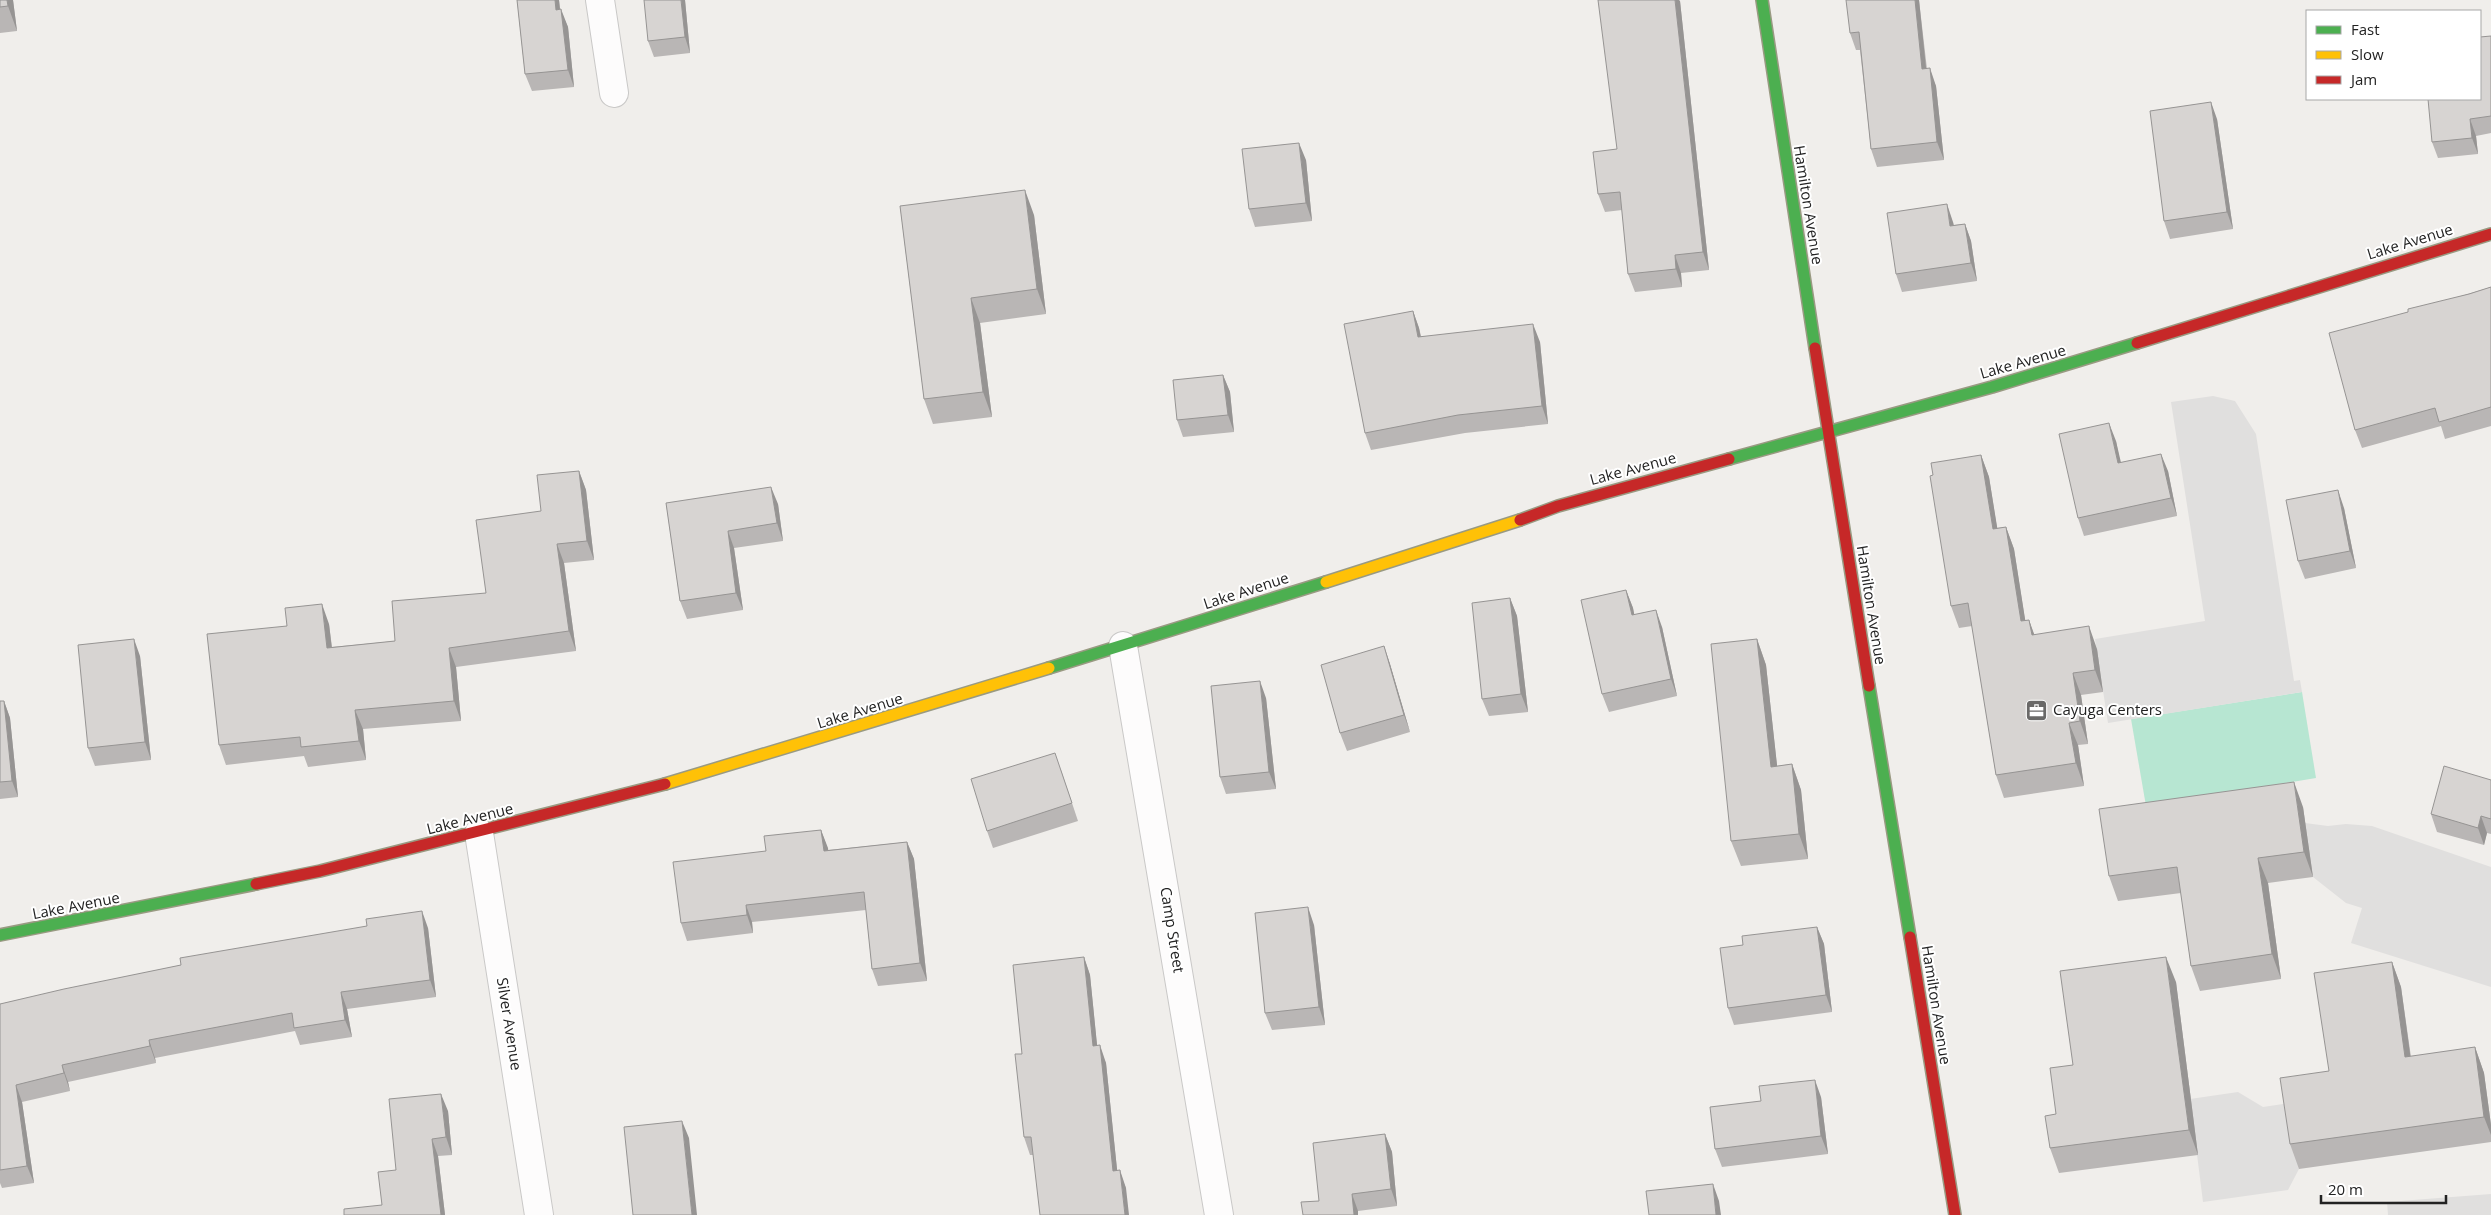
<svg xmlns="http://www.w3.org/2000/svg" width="2491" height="1215" viewBox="0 0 2491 1215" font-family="'Open Sans',sans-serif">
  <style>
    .pitch { fill: #b7e6d2 }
    .parking { fill: #e0dfde }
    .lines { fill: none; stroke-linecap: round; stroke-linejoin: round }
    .street-casing { stroke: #c9c8c7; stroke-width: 30 }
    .fast-casing { stroke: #999a82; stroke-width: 14 }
    .slow-casing { stroke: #999a82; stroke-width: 14 }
    .jam-casing { stroke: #999a82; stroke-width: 14 }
    .street { stroke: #fdfcfc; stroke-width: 28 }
    .fast { stroke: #4caf50; stroke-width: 11 }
    .slow { stroke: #ffc107; stroke-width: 11 }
    .jam { stroke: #c62828; stroke-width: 11 }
    .wall { fill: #b9b6b5 }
    .shaded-wall { fill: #969493 }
    .building { fill: #d7d4d2; stroke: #969493 }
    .labels { text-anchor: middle; stroke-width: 4; stroke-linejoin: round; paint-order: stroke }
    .street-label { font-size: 15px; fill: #222; stroke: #fff }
    .poi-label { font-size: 15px; fill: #222; stroke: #fff; text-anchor: start }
  </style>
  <rect width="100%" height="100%" fill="#f0eeeb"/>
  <!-- pitch -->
  <path class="pitch" d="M 2302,692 L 2316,778 L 2146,806 L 2131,719 Z"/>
  <!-- parking -->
  <path class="parking" d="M 2213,396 L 2235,401 L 2256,434 L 2294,681 L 2300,680 L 2302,692 L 2108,723 L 2095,639 L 2205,621 L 2171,402 Z
    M 2305,823 L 2328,826 L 2346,824 L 2372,826 L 2491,867 L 2491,987 L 2351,943 L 2362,908 L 2346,903 L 2313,877 Z
    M 2238,1092 L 2263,1107 L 2289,1103 L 2299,1169 L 2288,1190 L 2203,1202 L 2190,1099 Z
    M 2491,1194 L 2491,1215 L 2388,1215 L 2387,1202 Z"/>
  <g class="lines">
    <defs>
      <path id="street" d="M 600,0 L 614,93
        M 1123,646 L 1219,1215
        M 479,833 L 539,1215"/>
      <path id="fast" d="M 1762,0 L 1815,348
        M 1729,459 L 1992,387 L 2137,343
        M 1049,668 L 1326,582
        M 1869,686 L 1910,937
        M 0,935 L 256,884"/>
      <path id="slow" d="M 1326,582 L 1520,520
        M 665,784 L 1049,668"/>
      <path id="jam" d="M 2137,343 L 2491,234
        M 1815,348 L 1869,686
        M 1520,520 L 1558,506 L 1729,459
        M 256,884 L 320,871 L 665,784
        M 1910,937 L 1955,1215"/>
    </defs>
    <!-- street casing -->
    <use href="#street" class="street-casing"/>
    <!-- fast casing -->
    <use href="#fast" class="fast-casing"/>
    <!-- slow casing -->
    <use href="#slow" class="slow-casing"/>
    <!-- jam casing -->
    <use href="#jam" class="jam-casing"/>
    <!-- street -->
    <use href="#street" class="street"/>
    <!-- fast -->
    <use href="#fast" class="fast"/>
    <!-- slow -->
    <use href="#slow" class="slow"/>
    <!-- jam -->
    <use href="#jam" class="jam"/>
  </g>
  <!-- wall -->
  <path class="wall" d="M 0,0 L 13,0 L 17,31 L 0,33 Z
    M 517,0 L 559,0 L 560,10 L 568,27 L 574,87 L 532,91 L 525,74 Z
    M 685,0 L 690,53 L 654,57 L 648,41 Z
    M 1919,0 L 1927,69 L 1936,86 L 1944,160 L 1877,167 L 1871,149 L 1860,50 L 1856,50 L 1850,33 Z
    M 1680,1 L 1709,270 L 1681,273 L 1682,287 L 1635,292 L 1628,274 L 1622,210 L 1605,212 L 1598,194 L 1617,149 Z
    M 2491,36 L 2491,133 L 2476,136 L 2478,154 L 2438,158 L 2432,142 Z
    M 2217,119 L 2233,229 L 2170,239 L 2164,221 Z
    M 1306,160 L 1312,221 L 1255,227 L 1249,209 Z
    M 900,206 L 1034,215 L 1046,314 L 980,323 L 992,417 L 933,424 L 924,399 Z
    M 1953,222 L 1954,225 L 1965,224 L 1971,241 L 1977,281 L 1902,292 L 1896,274 Z
    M 2491,287 L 2491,426 L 2445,439 L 2441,426 L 2362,448 L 2355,430 L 2408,312 Z
    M 1413,311 L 1419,328 L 1421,336 L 1540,342 L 1548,424 L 1465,433 L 1371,450 L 1365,433 Z
    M 1223,375 L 1230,392 L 1234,432 L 1183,437 L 1177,420 Z
    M 2116,441 L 2120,462 L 2168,471 L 2177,516 L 2084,536 L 2078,518 Z
    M 1981,455 L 1989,477 L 1997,528 L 2006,527 L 2014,549 L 2025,620 L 2029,620 L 2034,635 L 2097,649 L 2103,692 L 2081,695 L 2088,744 L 2078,745 L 2084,786 L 2004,798 L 1996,775 L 1972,626 L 1959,628 L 1951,606 L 1933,475 Z
    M 579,471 L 586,490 L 594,560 L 564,563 L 576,651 L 456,667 L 461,721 L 363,729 L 366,760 L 308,767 L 304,756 L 226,765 L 219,745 L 287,626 L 329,624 L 332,647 L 395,641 L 486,593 L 541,511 Z
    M 666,503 L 778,504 L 783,541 L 734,548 L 743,610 L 687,619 L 680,601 Z
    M 2344,508 L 2356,568 L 2305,579 L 2298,561 Z
    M 1626,590 L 1633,608 L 1634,615 L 1662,627 L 1677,696 L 1609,712 L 1602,694 Z
    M 1510,598 L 1517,616 L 1528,712 L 1489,716 L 1482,699 Z
    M 1757,639 L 1766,665 L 1777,766 L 1792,764 L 1801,790 L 1808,859 L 1741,866 L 1731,841 Z
    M 1384,646 L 1390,664 L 1410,732 L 1347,751 L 1340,733 Z
    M 140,656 L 151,760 L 95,766 L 88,748 Z
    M 1266,698 L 1276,789 L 1226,794 L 1220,777 Z
    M 0,701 L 4,701 L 10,718 L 18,797 L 0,799 Z
    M 1061,770 L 1078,821 L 993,848 L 987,831 Z
    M 2491,780 L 2491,834 L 2487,833 L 2484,845 L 2437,832 L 2431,814 Z
    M 2303,807 L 2313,877 L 2268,883 L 2281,979 L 2200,991 L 2191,966 L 2181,893 L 2118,901 L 2109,876 Z
    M 821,830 L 828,850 L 907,842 L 914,859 L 927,981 L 878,986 L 872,969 L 866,910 L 752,922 L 753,933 L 687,941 L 681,923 L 766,851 Z
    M 1314,925 L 1325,1025 L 1272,1030 L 1265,1013 Z
    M 1817,927 L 1824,944 L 1832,1012 L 1734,1025 L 1728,1008 L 1743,945 Z
    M 428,928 L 436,997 L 347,1009 L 352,1037 L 300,1045 L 295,1031 L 155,1058 L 156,1063 L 68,1082 L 70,1091 L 22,1102 L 34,1183 L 2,1188 L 0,1183 L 0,1004 L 181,965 Z
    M 1084,957 L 1090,975 L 1097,1046 L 1106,1063 L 1117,1170 L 1126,1188 L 1033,1155 L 1030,1155 L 1024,1137 L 1022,1054 Z
    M 2392,962 L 2401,987 L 2411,1057 L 2475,1047 L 2484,1073 L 2491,1125 L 2491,1142 L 2299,1169 L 2290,1144 L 2329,1071 Z
    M 2176,982 L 2198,1155 L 2059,1173 L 2050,1148 L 2056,1114 Z
    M 1821,1097 L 1828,1154 L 1722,1167 L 1715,1149 L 1761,1101 Z
    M 448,1111 L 452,1155 L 438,1156 L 445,1215 L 344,1215 L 382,1205 L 396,1170 Z
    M 1385,1134 L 1392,1152 L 1397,1206 L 1358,1211 L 1319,1201 Z"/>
  <!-- shaded-wall -->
  <path class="shaded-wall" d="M 7,0 L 13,0 L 17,31 L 8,6 Z
    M 555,0 L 559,0 L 562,28 L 556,10 Z
    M 681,0 L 685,0 L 690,53 L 685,37 Z
    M 1675,0 L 1679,0 L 1680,1 L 1709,270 L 1703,252 Z
    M 1915,0 L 1919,0 L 1928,87 L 1922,69 Z
    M 561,9 L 568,27 L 574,87 L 568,70 Z
    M 1930,68 L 1936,86 L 1944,160 L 1937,142 Z
    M 2211,102 L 2217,119 L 2233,229 L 2227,212 Z
    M 2470,119 L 2476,136 L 2478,154 L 2472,138 Z
    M 1299,143 L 1306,160 L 1312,221 L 1306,203 Z
    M 1025,190 L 1034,215 L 1046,314 L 1037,289 Z
    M 1947,204 L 1953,222 L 1956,244 L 1950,226 Z
    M 1965,224 L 1971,241 L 1977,281 L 1971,263 Z
    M 1675,255 L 1681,273 L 1682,287 L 1676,269 Z
    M 971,298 L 980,323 L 992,417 L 983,392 Z
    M 1413,311 L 1419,328 L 1424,354 L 1418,337 Z
    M 1533,324 L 1540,342 L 1548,424 L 1542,406 Z
    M 1223,375 L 1230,392 L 1234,432 L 1228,415 Z
    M 2109,423 L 2116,441 L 2125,480 L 2118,463 Z
    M 2161,454 L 2168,471 L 2177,516 L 2171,498 Z
    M 1981,455 L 1989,477 L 2001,551 L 1993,529 Z
    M 579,471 L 586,490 L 594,560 L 587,541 Z
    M 771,487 L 778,504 L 783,541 L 777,523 Z
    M 2338,490 L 2344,508 L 2356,568 L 2350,551 Z
    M 2006,527 L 2014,549 L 2029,644 L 2021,621 Z
    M 728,531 L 734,548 L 743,610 L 736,593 Z
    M 557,544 L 564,563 L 576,651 L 569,631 Z
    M 1626,590 L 1633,608 L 1638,633 L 1632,615 Z
    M 1510,598 L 1517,616 L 1528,712 L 1521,694 Z
    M 322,604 L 329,624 L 334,667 L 327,648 Z
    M 1656,610 L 1662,627 L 1677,696 L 1671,679 Z
    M 2029,620 L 2037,642 L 2032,635 Z
    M 2089,626 L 2097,649 L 2103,692 L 2095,670 Z
    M 134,639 L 140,656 L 151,760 L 145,742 Z
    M 1757,639 L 1766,665 L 1780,792 L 1771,767 Z
    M 1384,646 L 1390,664 L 1410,732 L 1404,715 Z
    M 449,648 L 456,667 L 461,721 L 454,701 Z
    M 2073,673 L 2081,695 L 2088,744 L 2080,721 Z
    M 1260,681 L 1266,698 L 1276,789 L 1269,772 Z
    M 4,701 L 10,718 L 18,797 L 12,781 Z
    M 355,710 L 363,729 L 366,760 L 359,741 Z
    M 2069,723 L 2078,745 L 2084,786 L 2076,763 Z
    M 1792,764 L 1801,790 L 1808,859 L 1799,834 Z
    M 2294,782 L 2303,807 L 2313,877 L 2304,852 Z
    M 2481,816 L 2487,833 L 2484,845 L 2478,828 Z
    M 821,830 L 828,848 L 830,868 L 824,851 Z
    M 907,842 L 914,859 L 927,981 L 920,963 Z
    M 2258,858 L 2268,883 L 2281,979 L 2272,954 Z
    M 746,905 L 752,922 L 753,933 L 747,915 Z
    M 1308,907 L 1314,925 L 1325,1025 L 1319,1007 Z
    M 422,911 L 428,928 L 436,997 L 430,980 Z
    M 1817,927 L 1824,944 L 1832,1012 L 1826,995 Z
    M 1084,957 L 1090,975 L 1099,1064 L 1093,1046 Z
    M 2166,957 L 2176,982 L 2198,1155 L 2189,1130 Z
    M 2392,962 L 2401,987 L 2414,1083 L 2405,1057 Z
    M 341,992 L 347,1009 L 352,1037 L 345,1020 Z
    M 149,1040 L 155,1058 L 156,1063 L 150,1046 Z
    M 1100,1045 L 1106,1063 L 1119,1188 L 1113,1171 Z
    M 2475,1047 L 2484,1073 L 2491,1125 L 2491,1135 L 2484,1117 Z
    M 62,1065 L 68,1082 L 70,1091 L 64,1073 Z
    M 1815,1080 L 1821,1097 L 1828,1154 L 1821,1136 Z
    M 16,1085 L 22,1102 L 34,1183 L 27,1166 Z
    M 441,1094 L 448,1111 L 452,1155 L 446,1137 Z
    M 682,1121 L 689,1138 L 697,1215 L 692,1215 Z
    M 1385,1134 L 1392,1152 L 1397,1206 L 1391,1189 Z
    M 432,1139 L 438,1156 L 445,1215 L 441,1215 Z
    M 1120,1170 L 1126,1188 L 1129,1215 L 1125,1215 Z
    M 1713,1184 L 1719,1201 L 1721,1215 L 1716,1215 Z
    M 1352,1194 L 1358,1211 L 1358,1215 L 1354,1215 Z"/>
  <!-- building -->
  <path class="building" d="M 0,0 L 7,0 L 8,6 L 0,7 Z
    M 517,0 L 555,0 L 556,10 L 561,9 L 568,70 L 525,74 Z
    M 644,0 L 681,0 L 685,37 L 648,41 Z
    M 1598,0 L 1675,0 L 1703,252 L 1675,255 L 1676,269 L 1628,274 L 1620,192 L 1598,194 L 1593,152 L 1617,149 Z
    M 1846,0 L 1915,0 L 1922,69 L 1930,68 L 1937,142 L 1871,149 L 1859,32 L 1850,33 Z
    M 2491,36 L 2491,116 L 2470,119 L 2472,138 L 2432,142 L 2428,99 L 2480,99 L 2480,37 Z
    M 2211,102 L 2227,212 L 2164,221 L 2150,111 Z
    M 1299,143 L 1306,203 L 1249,209 L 1242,149 Z
    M 1025,190 L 1037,289 L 971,298 L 983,392 L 924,399 L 900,206 Z
    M 1947,204 L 1950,226 L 1965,224 L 1971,263 L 1896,274 L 1887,213 Z
    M 2491,287 L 2491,407 L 2439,422 L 2435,408 L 2355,430 L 2329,333 L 2408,312 L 2408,309 L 2469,294 Z
    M 1413,311 L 1418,337 L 1533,324 L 1542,406 L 1458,415 L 1365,433 L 1344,324 Z
    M 1223,375 L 1228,415 L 1177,420 L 1173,380 Z
    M 2109,423 L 2118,463 L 2161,454 L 2171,498 L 2078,518 L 2059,434 Z
    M 1981,455 L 1993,529 L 2006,527 L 2021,621 L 2029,620 L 2032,635 L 2089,626 L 2095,670 L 2073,673 L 2080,721 L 2069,723 L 2076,763 L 1996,775 L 1968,603 L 1951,606 L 1930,476 L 1933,475 L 1931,463 Z
    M 579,471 L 587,541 L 557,544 L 569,631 L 449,648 L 454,701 L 355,710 L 359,741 L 301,747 L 300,737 L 219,745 L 207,634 L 287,626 L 285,608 L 322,604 L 327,648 L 395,641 L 392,601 L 486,593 L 476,520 L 541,511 L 537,475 Z
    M 771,487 L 777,523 L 728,531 L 736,593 L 680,601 L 666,503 Z
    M 2338,490 L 2350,551 L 2298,561 L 2286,500 Z
    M 1626,590 L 1632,615 L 1656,610 L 1671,679 L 1602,694 L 1581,600 Z
    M 1510,598 L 1521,694 L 1482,699 L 1472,603 Z
    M 134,639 L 145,742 L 88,748 L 78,645 Z
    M 1757,639 L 1771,767 L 1792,764 L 1799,834 L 1731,841 L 1711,644 Z
    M 1384,646 L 1404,715 L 1340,733 L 1321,665 Z
    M 1260,681 L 1269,772 L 1220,777 L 1211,686 Z
    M 0,701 L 4,701 L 12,781 L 0,782 Z
    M 1055,753 L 1072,803 L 987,831 L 971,779 Z
    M 2444,766 L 2491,780 L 2491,819 L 2481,816 L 2478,828 L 2431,814 Z
    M 2294,782 L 2304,852 L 2258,858 L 2272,954 L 2191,966 L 2177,867 L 2109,876 L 2099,809 Z
    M 821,830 L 824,851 L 907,842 L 920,963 L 872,969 L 864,892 L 746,905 L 747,915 L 681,923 L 673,862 L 766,851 L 764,836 Z
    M 1308,907 L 1319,1007 L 1265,1013 L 1255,913 Z
    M 422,911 L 430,980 L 341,992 L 345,1020 L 294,1028 L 292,1013 L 149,1040 L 150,1046 L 62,1065 L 64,1073 L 16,1085 L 27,1166 L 0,1170 L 0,1004 L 64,989 L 181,965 L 180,958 L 367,926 L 366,919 Z
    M 1817,927 L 1826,995 L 1728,1008 L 1720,948 L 1743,945 L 1742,936 Z
    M 1084,957 L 1093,1046 L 1100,1045 L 1113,1171 L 1120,1170 L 1125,1215 L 1040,1215 L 1031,1137 L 1024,1137 L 1015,1054 L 1022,1054 L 1013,965 Z
    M 2166,957 L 2189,1130 L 2050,1148 L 2045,1116 L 2056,1114 L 2050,1068 L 2073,1065 L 2060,971 Z
    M 2392,962 L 2405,1057 L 2475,1047 L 2484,1117 L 2290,1144 L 2280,1078 L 2329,1071 L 2314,973 Z
    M 1815,1080 L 1821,1136 L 1715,1149 L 1710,1107 L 1761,1101 L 1759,1086 Z
    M 441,1094 L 446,1137 L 432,1139 L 441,1215 L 344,1215 L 344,1209 L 382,1205 L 378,1172 L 396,1170 L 389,1099 Z
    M 682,1121 L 692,1215 L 633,1215 L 624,1127 Z
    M 1385,1134 L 1391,1189 L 1352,1194 L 1354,1215 L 1303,1215 L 1301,1202 L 1319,1201 L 1313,1143 Z
    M 1713,1184 L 1716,1215 L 1649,1215 L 1646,1191 Z"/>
  <!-- icons -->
  <defs>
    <symbol id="office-square" viewBox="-11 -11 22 22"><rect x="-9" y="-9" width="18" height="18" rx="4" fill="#6a6968" stroke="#fff"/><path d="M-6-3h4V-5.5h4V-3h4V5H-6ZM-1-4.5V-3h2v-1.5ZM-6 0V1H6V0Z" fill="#fff"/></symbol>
  </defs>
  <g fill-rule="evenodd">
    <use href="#office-square" x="2024" y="698" width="25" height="25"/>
  </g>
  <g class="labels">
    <!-- street labels -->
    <g class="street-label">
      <text transform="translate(1808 205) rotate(81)" y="5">Hamilton Avenue</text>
      <text transform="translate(2410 242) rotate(-17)" y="5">Lake Avenue</text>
      <text transform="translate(2023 362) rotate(-16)" y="5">Lake Avenue</text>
      <text transform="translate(1633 469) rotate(-15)" y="5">Lake Avenue</text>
      <text transform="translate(1246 591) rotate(-18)" y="5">Lake Avenue</text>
      <text transform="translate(1871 605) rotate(81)" y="5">Hamilton Avenue</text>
      <text transform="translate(860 711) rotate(-17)" y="5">Lake Avenue</text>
      <text transform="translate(470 819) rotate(-14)" y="5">Lake Avenue</text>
      <text transform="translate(76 906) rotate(-11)" y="5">Lake Avenue</text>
      <text transform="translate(1172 930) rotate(81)" y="5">Camp Street</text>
      <text transform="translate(1936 1005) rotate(81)" y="5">Hamilton Avenue</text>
      <text transform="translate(509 1024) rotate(81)" y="5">Silver Avenue</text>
    </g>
    <!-- poi labels -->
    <g class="poi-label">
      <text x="2053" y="715">Cayuga Centers</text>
    </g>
  </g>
  <!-- legend -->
  <rect x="2306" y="10" width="175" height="90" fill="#ffffff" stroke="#a7a7a7"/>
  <rect x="2316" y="26" width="25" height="8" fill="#4caf50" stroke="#a7a7a7"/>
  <text x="2351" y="35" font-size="15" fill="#222222">Fast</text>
  <rect x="2316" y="51" width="25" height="8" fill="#ffc107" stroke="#a7a7a7"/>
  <text x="2351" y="60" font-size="15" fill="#222222">Slow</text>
  <rect x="2316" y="76" width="25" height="8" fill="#c62828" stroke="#a7a7a7"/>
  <text x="2351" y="85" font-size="15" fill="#222222">Jam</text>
  <!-- scale -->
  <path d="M2321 1195v8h125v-8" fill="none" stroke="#222222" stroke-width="2.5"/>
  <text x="2328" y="1195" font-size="15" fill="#222222" stroke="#ffffff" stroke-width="4" paint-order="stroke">20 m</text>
</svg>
